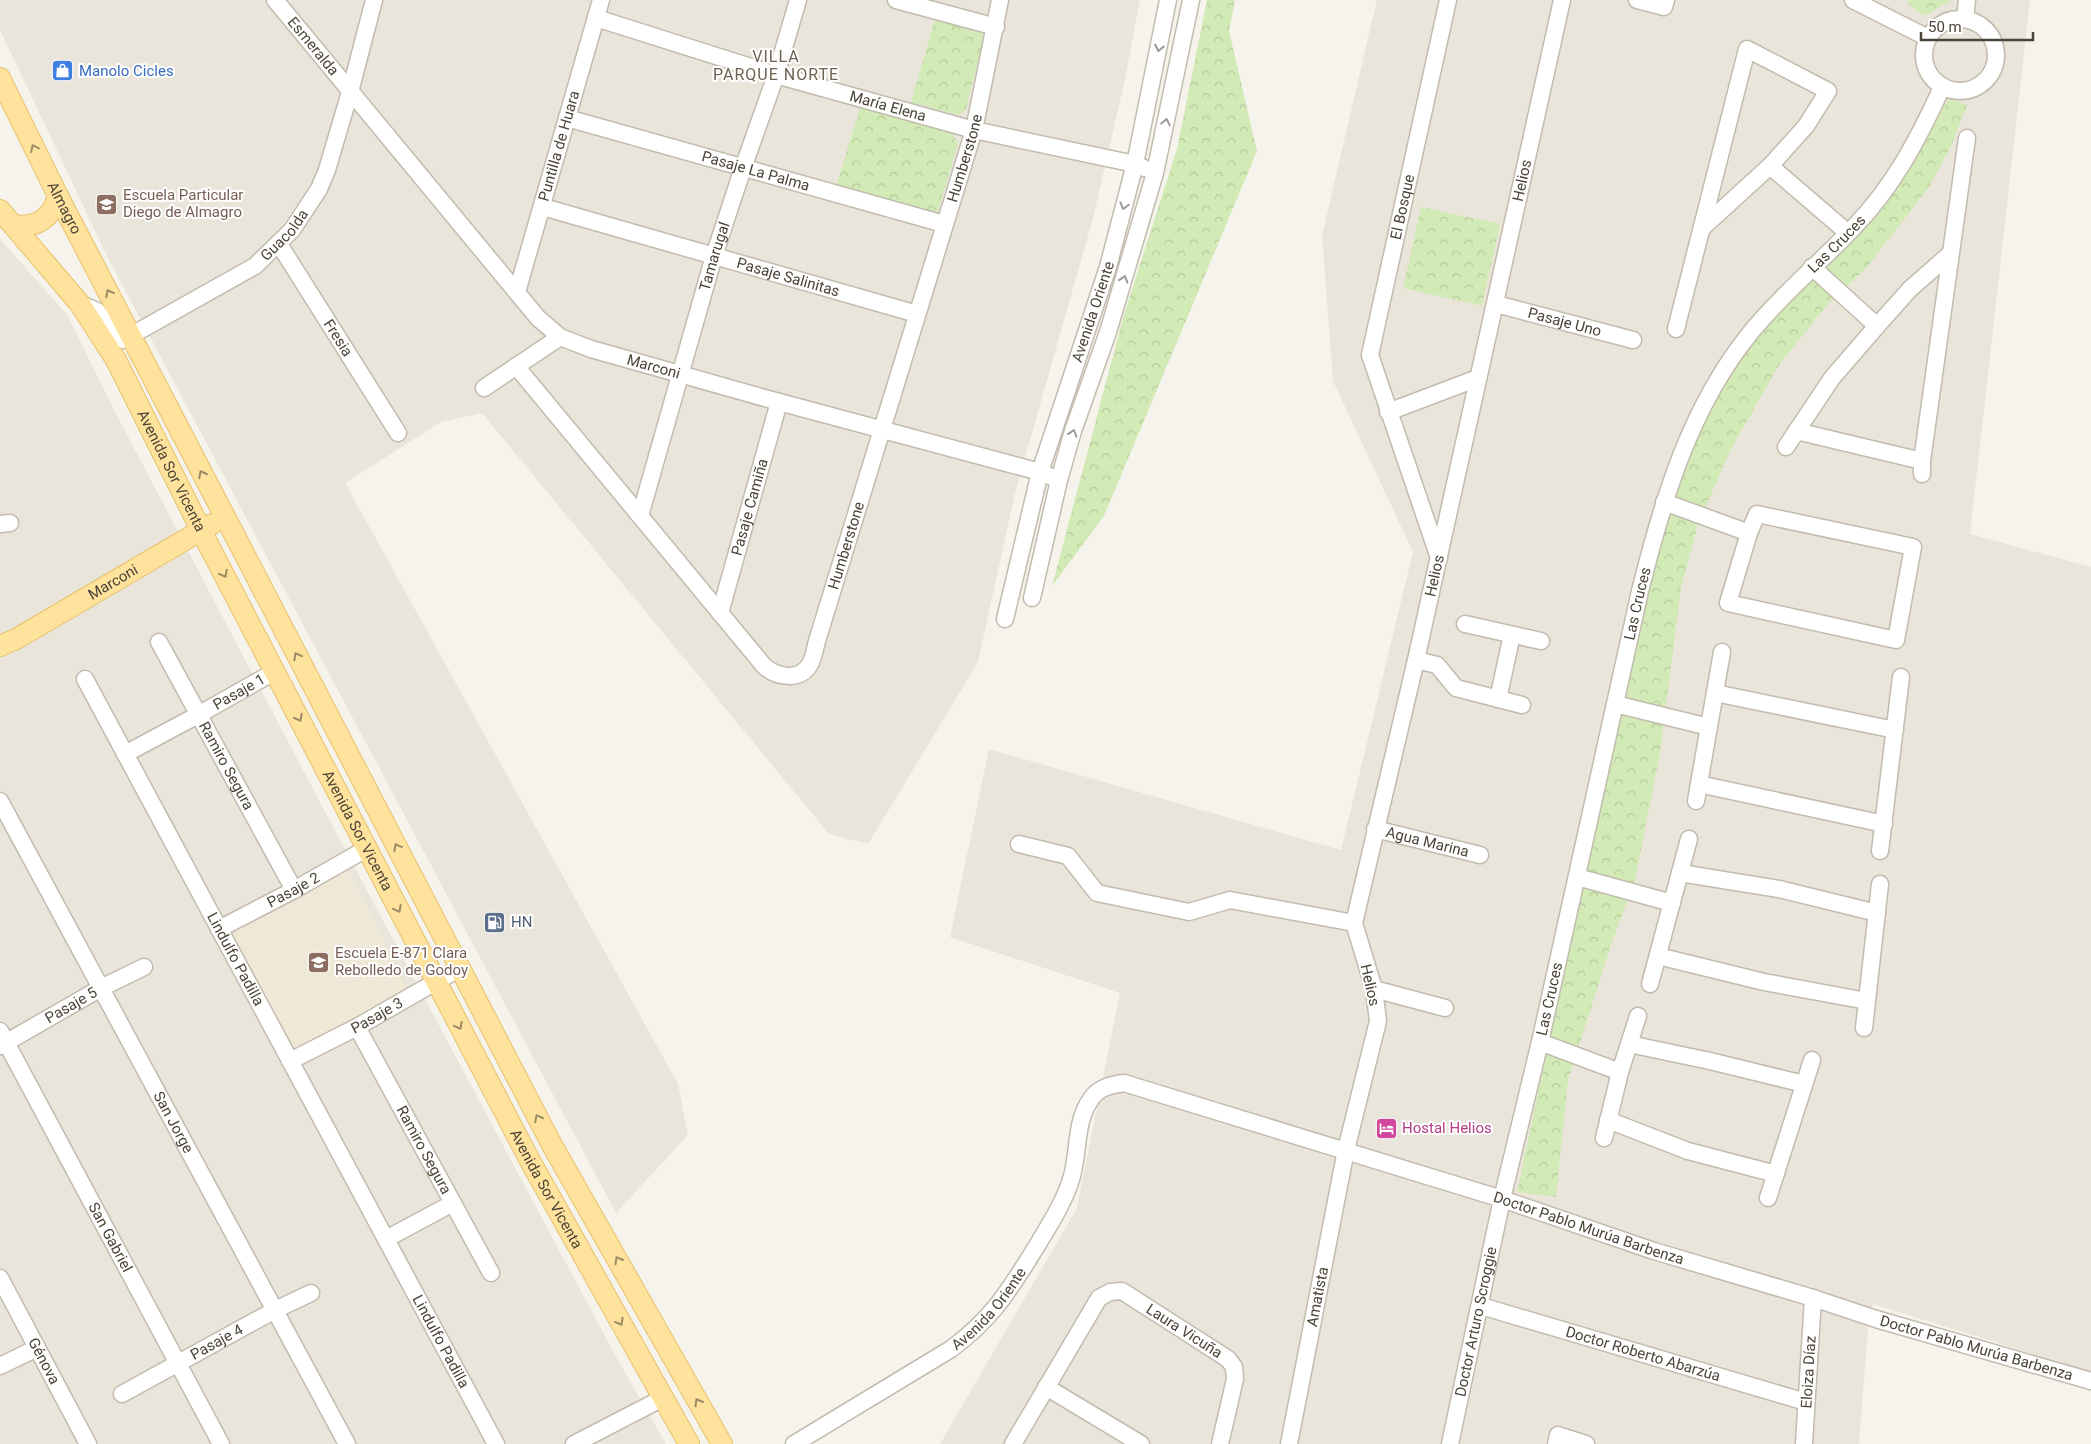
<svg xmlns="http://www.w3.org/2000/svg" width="2091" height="1444" viewBox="0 0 2091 1444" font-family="Roboto,sans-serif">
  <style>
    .residential { fill: #eae5da }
    .education { fill: #efe8d6 }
    .park { fill: url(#park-crowns) }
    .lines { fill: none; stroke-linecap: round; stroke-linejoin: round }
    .minor-casing { stroke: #c2bbae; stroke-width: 19 }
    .major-casing { stroke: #e6c16a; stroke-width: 22 }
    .minor { stroke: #fff; stroke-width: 16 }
    .major { stroke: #ffe39c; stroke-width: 20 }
    .oneway { stroke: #9c9892 }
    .oneway2 { stroke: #9c8c66 }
    .labels { text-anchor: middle; stroke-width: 4; stroke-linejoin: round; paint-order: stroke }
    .street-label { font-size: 15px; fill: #4b4439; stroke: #fff }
    .shop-label { font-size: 15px; fill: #366cbe; stroke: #fff; text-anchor: start }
    .education-label { font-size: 15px; fill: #785e54; stroke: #fff; text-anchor: start }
    .service-label { font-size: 15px; fill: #4e5e75; stroke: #fff; text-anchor: start }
    .hotel-label { font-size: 15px; fill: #b23c85; stroke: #fff; text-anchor: start }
    .neighbourhood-label { font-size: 16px; letter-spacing: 1px; fill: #6e6250; stroke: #fff }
  </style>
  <defs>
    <pattern id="park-crowns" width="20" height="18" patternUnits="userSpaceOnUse" patternTransform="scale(1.25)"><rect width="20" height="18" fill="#d2eab5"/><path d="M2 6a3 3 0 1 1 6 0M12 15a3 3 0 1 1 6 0" fill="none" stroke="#b6ca9c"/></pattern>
  </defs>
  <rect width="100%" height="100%" fill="#f6f3ec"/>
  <!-- residential -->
  <path class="residential" d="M 0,0 L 1140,0 L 1125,79 L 1093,218 L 1015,493 L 978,662 L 868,844 L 829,834 L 482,413 L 441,422 L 345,483 L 678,1084 L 688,1135 L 616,1213 L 108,258 L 0,30 Z
    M 1377,0 L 2030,0 L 1970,534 L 2091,567 L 2091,1372 L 1873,1304 L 1868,1328 L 1859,1444 L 940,1444 L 1077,1208 L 1120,993 L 950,937 L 989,749 L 1341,850 L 1413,552 L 1333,381 L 1322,235 Z
    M 0,239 L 68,316 L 113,408 L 323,808 L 614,1353 L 666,1444 L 0,1444 Z"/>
  <!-- education -->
  <path class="education" d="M 347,870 L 408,990 L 290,1052 L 229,934 Z"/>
  <!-- park -->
  <path class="park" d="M 1207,0 L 1235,0 L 1229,31 L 1257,151 L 1104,516 L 1052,586 L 1123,318 L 1177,149 Z
    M 1909,0 L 1953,0 L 1923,16 L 1908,4 Z
    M 936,16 L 986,29 L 966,109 L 959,115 L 911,102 Z
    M 1949,98 L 1967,105 L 1951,146 L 1929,187 L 1867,267 L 1828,304 L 1779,365 L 1731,449 L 1698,524 L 1681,588 L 1660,753 L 1635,880 L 1612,942 L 1568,1080 L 1556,1197 L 1517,1192 L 1647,586 L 1678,475 L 1702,419 L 1734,365 L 1789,301 L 1835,259 L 1878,213 L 1904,179 Z
    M 861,105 L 951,131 L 958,143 L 936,218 L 836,187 Z
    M 1421,207 L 1500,224 L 1482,306 L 1403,288 Z"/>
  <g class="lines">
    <defs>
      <g id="minor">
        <path id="s1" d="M 275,0 L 538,318 L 560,337 L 591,349 L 779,402 L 1040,472 L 1059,480"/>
        <path d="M 896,0 L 996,27"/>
        <path d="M 1637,0 L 1664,7 L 1666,0"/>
        <path d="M 1853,0 L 1928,38"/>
        <path id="s2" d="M 596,18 L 776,75 L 974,130 L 1135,164 L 1144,168"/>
        <path d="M 1965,19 L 1967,0"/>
        <circle cx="1960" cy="55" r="36"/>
        <path id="s3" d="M 567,118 L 944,224"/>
        <path id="s4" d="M 543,207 L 917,314"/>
        <path d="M 1702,228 L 1770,166"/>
        <path id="s5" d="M 279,244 L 398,433"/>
        <path id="s6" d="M 517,292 L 601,0"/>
        <path id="s7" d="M 80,304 L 97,311 L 116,336 L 123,340 L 255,266 L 292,230 L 319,189 L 327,170 L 350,92 L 374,0"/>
        <path id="s8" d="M 1496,304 L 1633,340"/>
        <path d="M 1877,326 L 1910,289 L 1951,253"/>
        <path d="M 1676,329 L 1747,49 L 1828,91 L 1806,126 L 1770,166 L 1848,233"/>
        <path id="s9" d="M 516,366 L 764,666 C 776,677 800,682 810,664 C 814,657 815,648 817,641 L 974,130 L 1000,0"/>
        <path d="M 484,388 L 560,337"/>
        <path d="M 1388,412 L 1478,378"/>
        <path d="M 1796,431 L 1922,461"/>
        <path d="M 1786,447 L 1832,378 L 1877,326 L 1812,267"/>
        <path d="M 1922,474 L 1922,461 L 1967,138"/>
        <path d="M 1664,502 L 1749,533 L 1728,603 L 1896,640 L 1913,547 L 1757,514 L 1749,533"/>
        <path id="s10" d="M 640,516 L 714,256 L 743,168 L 776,75 L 798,0"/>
        <path d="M 0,524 L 10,523"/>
        <path id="s11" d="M 1439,558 L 1370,355 L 1448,0"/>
        <path d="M 1032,598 L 1059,480 L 1073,431 L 1108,332 L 1155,173 L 1191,0"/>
        <path id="s12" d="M 720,613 L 779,402"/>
        <path id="s13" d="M 1005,619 L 1040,472 L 1108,267 L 1135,164 L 1168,0"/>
        <path d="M 1465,624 L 1541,641"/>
        <path id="s14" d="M 159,642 L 294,890"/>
        <path d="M 1416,660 L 1437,665 L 1456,688 L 1522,705"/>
        <path id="s15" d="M 85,679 L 496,1444"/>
        <path d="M 1715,693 L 1895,730"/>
        <path d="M 1498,699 L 1512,635"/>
        <path d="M 1615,704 L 1709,727"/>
        <path id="s16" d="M 125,754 L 198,715 L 274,672"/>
        <path d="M 1699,784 L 1884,824"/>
        <path id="s17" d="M 0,801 L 347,1444"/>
        <path d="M 1696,801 L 1722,652"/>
        <path id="s18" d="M 1375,829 L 1480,855"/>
        <path d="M 1019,844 L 1068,856 L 1097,893 L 1189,912 L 1230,900 L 1354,923"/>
        <path d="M 1880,851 L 1901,677"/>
        <path d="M 1680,873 L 1779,889 L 1877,913"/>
        <path d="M 1577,877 L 1672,903"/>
        <path id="s19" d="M 219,929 L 294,890 L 366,849"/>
        <path d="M 1658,956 L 1764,982 L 1867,1001"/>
        <path d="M 1650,984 L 1689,839"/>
        <path d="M 1374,989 L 1445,1008"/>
        <path id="s20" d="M 357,1027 L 491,1273"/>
        <path d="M 1864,1028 L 1880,884"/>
        <path id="s21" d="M 0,1031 L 221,1444"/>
        <path d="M 1540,1042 L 1620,1072"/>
        <path d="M 1629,1044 L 1710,1061 L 1804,1084"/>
        <path id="s22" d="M 0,1046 L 101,988 L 144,967"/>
        <path id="s23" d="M 290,1061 L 357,1027 L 460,968"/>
        <path d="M 1608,1120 L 1688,1151 L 1776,1174"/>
        <path d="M 1604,1138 L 1620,1072 L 1638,1016"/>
        <path d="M 1768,1198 L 1812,1060"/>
        <path d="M 386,1239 L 453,1203"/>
        <path id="s24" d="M 0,1278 L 88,1444"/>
        <path id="s25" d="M 1481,1306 L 1806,1402"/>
        <path d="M 0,1366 L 37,1348"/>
        <path d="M 1046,1387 L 1141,1444"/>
        <path id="s26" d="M 122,1394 L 275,1310 L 311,1293"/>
        <path d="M 574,1444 L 663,1398"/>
        <path id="s27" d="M 794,1444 L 951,1349 C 994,1317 1010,1289 1038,1244 C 1051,1222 1065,1201 1072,1176 C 1079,1151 1075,1121 1091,1099 C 1099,1087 1111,1085 1124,1083 L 1502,1199 L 1654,1251 L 1813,1298 L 1876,1319 L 2091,1381"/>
        <path id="s28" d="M 1013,1444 L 1099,1298 L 1110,1292 L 1122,1291 L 1228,1359 L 1234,1367 L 1235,1379 L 1220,1444"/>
        <path id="s29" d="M 1289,1444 L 1346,1150 L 1378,1021 L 1374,989 L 1354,923 L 1416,660 L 1562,0"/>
        <path id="s30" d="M 1450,1444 L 1502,1199 L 1540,1042 L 1640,591 C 1663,499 1690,407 1751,332 C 1782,294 1820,263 1854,227 C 1893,187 1919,138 1942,87"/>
        <path d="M 1556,1444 L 1558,1435 L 1586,1444"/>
        <path id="s31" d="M 1804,1444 L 1813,1298"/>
      </g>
      <g id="major">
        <path id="s32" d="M 0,78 L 58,196 L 552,1145 L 722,1444"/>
        <path id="s33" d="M 0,210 L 80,304 L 116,360 L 209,546 L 529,1159 L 689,1444"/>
        <path d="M 13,225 C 36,229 52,218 58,196"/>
        <path id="s34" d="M 0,646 L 16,639 L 212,524"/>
      </g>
    </defs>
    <!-- minor casing -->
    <use href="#minor" class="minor-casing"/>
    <!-- major casing -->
    <use href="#major" class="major-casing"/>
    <!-- minor -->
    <use href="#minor" class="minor"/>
    <!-- major -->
    <use href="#major" class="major"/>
  </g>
  <!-- one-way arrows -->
  <defs><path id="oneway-chevron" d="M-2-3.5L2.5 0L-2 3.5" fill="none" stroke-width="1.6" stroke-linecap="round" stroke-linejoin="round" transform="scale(1.25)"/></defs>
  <g class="oneway">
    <use href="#oneway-chevron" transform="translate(1159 48) rotate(101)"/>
    <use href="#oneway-chevron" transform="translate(1166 122) rotate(-78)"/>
    <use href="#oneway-chevron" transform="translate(1124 206) rotate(105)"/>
    <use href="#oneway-chevron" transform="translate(1124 279) rotate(-73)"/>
    <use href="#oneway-chevron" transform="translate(1073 433) rotate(-73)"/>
  </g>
  <g class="oneway2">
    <use href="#oneway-chevron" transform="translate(34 148) rotate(-116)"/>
    <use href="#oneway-chevron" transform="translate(109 293) rotate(-118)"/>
    <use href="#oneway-chevron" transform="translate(202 474) rotate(-117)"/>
    <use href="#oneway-chevron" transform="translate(224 574) rotate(62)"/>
    <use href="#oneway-chevron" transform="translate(297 656) rotate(-118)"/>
    <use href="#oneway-chevron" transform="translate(299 718) rotate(63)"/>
    <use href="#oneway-chevron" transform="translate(397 847) rotate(-118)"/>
    <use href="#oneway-chevron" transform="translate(398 909) rotate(62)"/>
    <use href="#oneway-chevron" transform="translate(459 1026) rotate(62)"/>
    <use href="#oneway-chevron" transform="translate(538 1118) rotate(-117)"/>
    <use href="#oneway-chevron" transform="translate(618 1260) rotate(-120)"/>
    <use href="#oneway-chevron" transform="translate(620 1322) rotate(61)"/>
    <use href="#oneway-chevron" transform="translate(698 1402) rotate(-120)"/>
  </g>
  <!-- icons -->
  <defs>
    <symbol id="shop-square" viewBox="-11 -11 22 22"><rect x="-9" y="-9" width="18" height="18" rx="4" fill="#3f7fe0" stroke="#fff"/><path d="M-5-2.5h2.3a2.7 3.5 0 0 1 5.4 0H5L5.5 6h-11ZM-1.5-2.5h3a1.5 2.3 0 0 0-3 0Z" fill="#fff"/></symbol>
    <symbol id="school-square" viewBox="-11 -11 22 22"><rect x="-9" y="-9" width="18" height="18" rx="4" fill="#8d6e63" stroke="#fff"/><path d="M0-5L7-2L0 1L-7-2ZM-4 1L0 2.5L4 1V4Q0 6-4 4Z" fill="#fff"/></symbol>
    <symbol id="fuel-square" viewBox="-11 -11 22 22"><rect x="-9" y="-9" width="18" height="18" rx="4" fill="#5c6f8a" stroke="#fff"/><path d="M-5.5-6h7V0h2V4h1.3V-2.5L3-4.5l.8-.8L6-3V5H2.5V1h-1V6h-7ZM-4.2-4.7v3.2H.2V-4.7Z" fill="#fff"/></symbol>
    <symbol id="hotel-square" viewBox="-11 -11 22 22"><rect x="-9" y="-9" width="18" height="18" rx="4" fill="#d1479c" stroke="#fff"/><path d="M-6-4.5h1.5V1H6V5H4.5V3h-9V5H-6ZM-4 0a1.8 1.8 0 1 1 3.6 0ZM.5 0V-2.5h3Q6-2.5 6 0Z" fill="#fff"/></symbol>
  </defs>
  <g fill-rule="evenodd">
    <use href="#shop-square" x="50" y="58" width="25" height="25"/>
    <use href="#school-square" x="94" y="192" width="25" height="25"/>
    <use href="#fuel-square" x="482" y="910" width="25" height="25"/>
    <use href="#school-square" x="306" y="950" width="25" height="25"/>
    <use href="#hotel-square" x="1374" y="1116" width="25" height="25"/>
  </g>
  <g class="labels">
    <!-- street labels -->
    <g class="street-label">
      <text dy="5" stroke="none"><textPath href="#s1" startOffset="60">Esmeralda</textPath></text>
      <text dy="5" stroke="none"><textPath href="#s2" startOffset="305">María Elena</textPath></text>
      <text dy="5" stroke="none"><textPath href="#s6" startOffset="152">Puntilla de Huara</textPath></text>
      <text dy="5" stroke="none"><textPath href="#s9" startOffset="971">Humberstone</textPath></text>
      <text dy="5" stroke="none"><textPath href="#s3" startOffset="196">Pasaje La Palma</textPath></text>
      <text dy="5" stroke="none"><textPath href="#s29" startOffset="1295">Helios</textPath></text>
      <text dy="5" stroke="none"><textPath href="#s11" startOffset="366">El Bosque</textPath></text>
      <text dy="5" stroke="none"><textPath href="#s32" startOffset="145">Almagro</textPath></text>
      <text dy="5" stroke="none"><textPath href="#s7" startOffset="252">Guacolda</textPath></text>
      <text dy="5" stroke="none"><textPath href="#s30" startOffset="1281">Las Cruces</textPath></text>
      <text dy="5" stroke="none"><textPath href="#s10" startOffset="270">Tamarugal</textPath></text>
      <text dy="5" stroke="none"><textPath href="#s4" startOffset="255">Pasaje Salinitas</textPath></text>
      <text dy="5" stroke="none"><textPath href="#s13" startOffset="320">Avenida Oriente</textPath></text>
      <text dy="5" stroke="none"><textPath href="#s8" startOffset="71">Pasaje Uno</textPath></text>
      <text dy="5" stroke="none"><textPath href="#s5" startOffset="111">Fresia</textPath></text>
      <text dy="5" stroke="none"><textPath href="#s1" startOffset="540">Marconi</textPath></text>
      <text dy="5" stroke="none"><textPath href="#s33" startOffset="314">Avenida Sor Vicenta</textPath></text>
      <text dy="5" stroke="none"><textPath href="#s12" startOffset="110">Pasaje Camiña</textPath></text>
      <text dy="5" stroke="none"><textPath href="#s9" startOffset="566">Humberstone</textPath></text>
      <text dy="5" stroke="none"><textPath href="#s29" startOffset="890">Helios</textPath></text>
      <text dy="5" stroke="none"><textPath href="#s34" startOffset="130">Marconi</textPath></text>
      <text dy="5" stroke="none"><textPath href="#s30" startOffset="861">Las Cruces</textPath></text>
      <text dy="5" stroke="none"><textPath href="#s16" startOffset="130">Pasaje 1</textPath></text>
      <text dy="5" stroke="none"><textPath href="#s14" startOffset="141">Ramiro Segura</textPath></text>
      <text dy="5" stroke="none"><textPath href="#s33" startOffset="719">Avenida Sor Vicenta</textPath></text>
      <text dy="5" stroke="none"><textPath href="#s18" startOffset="54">Agua Marina</textPath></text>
      <text dy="5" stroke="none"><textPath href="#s19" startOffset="84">Pasaje 2</textPath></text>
      <text dy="5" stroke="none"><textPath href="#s15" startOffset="318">Lindulfo Padilla</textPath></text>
      <text transform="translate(1370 985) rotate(77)" y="5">Helios</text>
      <text dy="5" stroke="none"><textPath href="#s30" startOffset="456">Las Cruces</textPath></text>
      <text dy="5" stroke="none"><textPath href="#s22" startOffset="82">Pasaje 5</textPath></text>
      <text dy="5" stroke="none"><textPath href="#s23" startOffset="98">Pasaje 3</textPath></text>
      <text dy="5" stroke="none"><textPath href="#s17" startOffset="365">San Jorge</textPath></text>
      <text dy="5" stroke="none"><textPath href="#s20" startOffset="140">Ramiro Segura</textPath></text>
      <text dy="5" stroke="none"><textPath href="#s33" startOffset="1124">Avenida Sor Vicenta</textPath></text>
      <text dy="5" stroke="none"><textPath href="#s27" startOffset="1002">Doctor Pablo Murúa Barbenza</textPath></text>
      <text dy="5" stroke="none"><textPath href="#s21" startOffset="234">San Gabriel</textPath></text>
      <text dy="5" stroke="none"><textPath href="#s29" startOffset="150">Amatista</textPath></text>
      <text dy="5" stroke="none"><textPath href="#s27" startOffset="239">Avenida Oriente</textPath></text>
      <text dy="5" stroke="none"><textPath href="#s30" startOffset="125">Doctor Arturo Scroggie</textPath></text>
      <text dy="5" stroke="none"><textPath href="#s28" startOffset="268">Laura Vicuña</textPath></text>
      <text dy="5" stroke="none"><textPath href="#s15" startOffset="752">Lindulfo Padilla</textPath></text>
      <text dy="5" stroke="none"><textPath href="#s26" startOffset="108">Pasaje 4</textPath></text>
      <text dy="5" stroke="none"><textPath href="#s27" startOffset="1408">Doctor Pablo Murúa Barbenza</textPath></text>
      <text dy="5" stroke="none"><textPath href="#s25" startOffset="169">Doctor Roberto Abarzúa</textPath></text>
      <text dy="5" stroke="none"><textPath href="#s24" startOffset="94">Génova</textPath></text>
      <text dy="5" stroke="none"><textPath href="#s31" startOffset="72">Eloiza Díaz</textPath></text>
    </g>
    <!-- shop labels -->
    <g class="shop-label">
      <text x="79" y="76">Manolo Cicles</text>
    </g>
    <!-- education labels -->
    <g class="education-label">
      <text x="123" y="200">Escuela Particular<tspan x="123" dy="17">Diego de Almagro</tspan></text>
      <text x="335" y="958">Escuela E-871 Clara<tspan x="335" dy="17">Rebolledo de Godoy</tspan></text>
    </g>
    <!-- service labels -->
    <g class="service-label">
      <text x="511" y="927">HN</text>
    </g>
    <!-- hotel labels -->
    <g class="hotel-label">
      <text x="1402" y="1133">Hostal Helios</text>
    </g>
    <!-- neighbourhood labels -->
    <g class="neighbourhood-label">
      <text x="776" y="62">VILLA<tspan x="776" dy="18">PARQUE NORTE</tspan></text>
    </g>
  </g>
  <!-- scale -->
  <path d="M1921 32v8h112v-8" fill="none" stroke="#4b4439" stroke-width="2.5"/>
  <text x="1928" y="32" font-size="15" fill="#4b4439" stroke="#ffffff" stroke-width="4" paint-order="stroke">50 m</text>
</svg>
